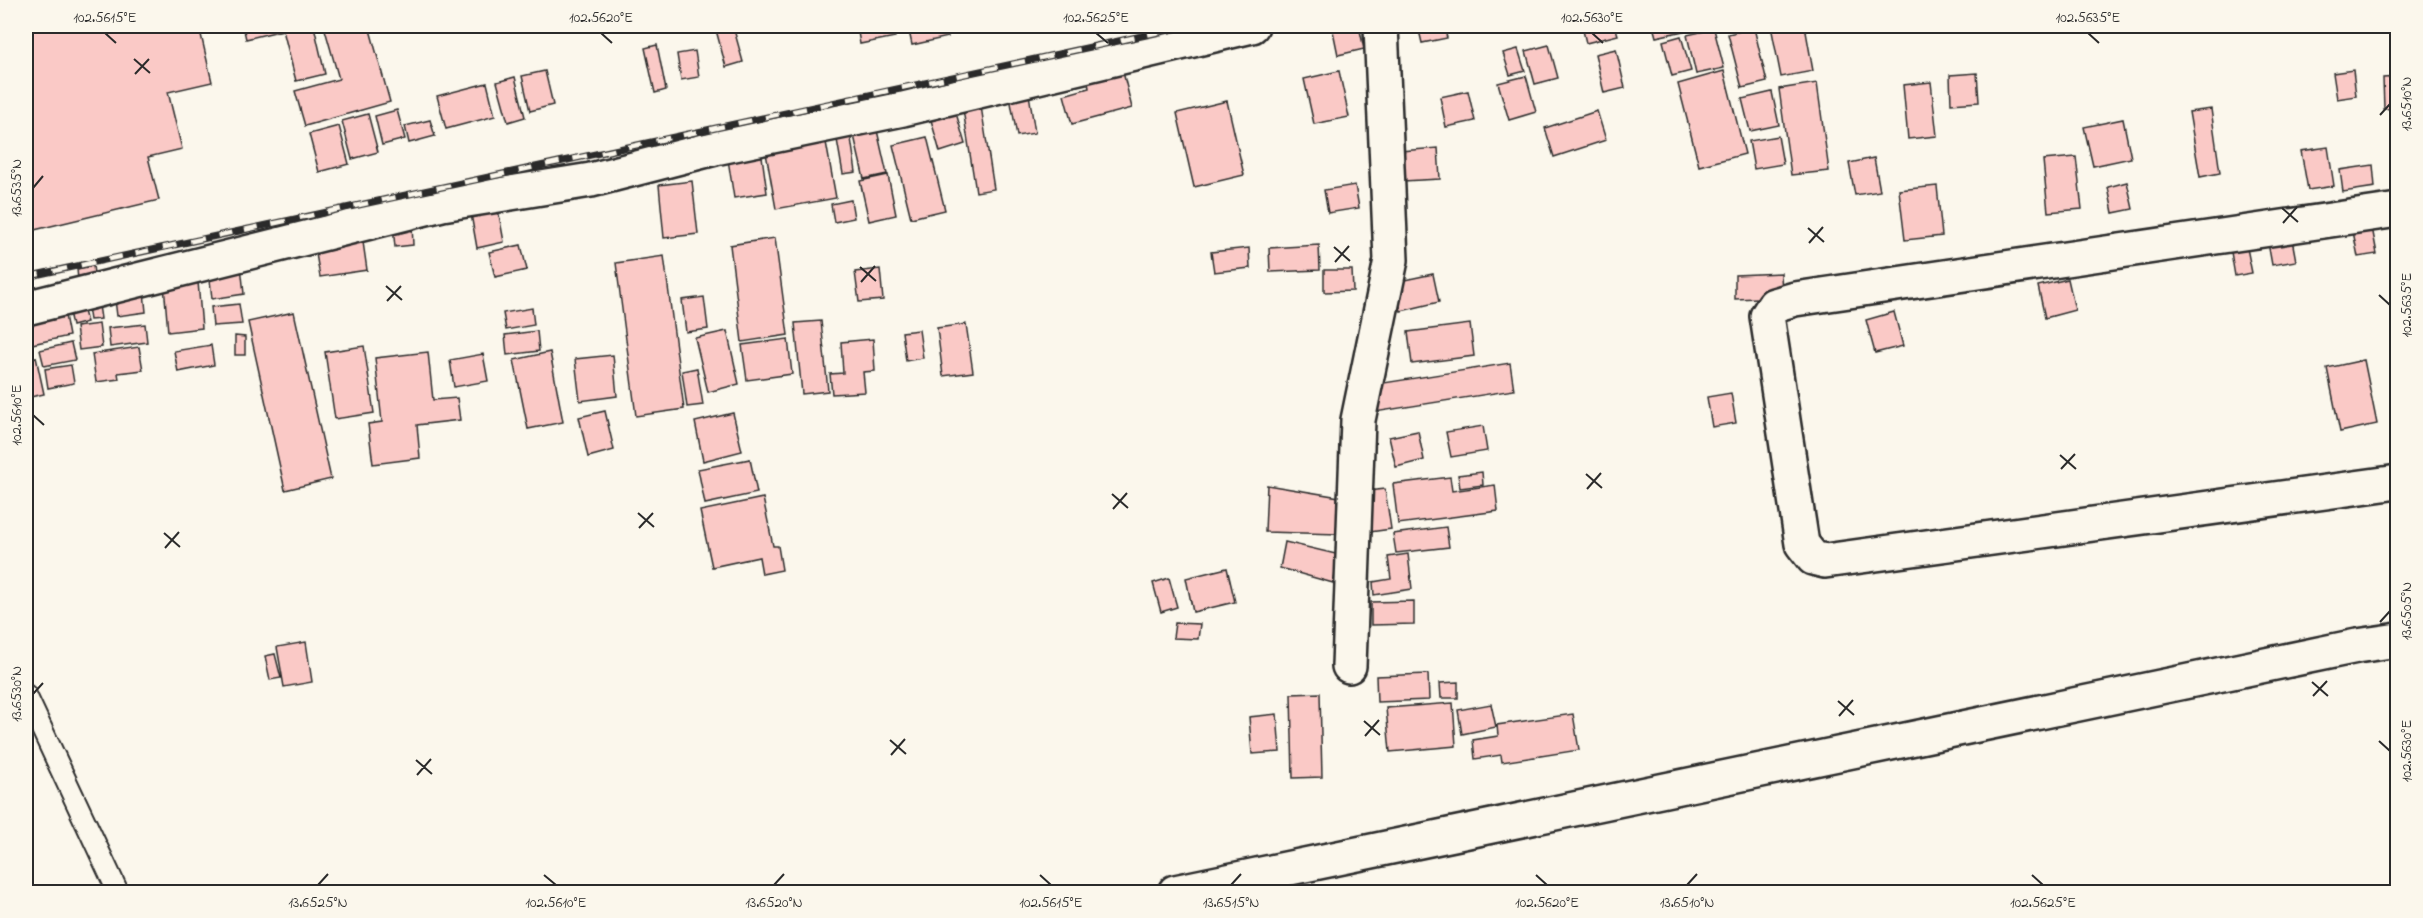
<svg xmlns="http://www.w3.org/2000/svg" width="2423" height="918" viewBox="0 0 2423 918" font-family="'Indie Flower',sans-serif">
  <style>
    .building { fill: #fac9c6; stroke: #2b2b2b; stroke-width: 1.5 }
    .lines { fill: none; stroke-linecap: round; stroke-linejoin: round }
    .service-casing { stroke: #2b2b2b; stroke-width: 24 }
    .minor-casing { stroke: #2b2b2b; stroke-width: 38 }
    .service { stroke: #fbf7ec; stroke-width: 20 }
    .minor { stroke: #fbf7ec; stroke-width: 33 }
    .rail-casing { stroke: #2b2b2b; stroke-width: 7 }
    .rail { stroke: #fbf7ec; stroke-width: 4.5; stroke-dasharray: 14; stroke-linecap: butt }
    .ticks { fill: none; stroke: #2b2b2b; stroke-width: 2 }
    .neatline { fill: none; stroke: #2b2b2b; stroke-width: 2 }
    .ticks-label { font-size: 15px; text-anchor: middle; fill: #2b2b2b }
  </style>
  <rect width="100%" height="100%" fill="#fbf7ec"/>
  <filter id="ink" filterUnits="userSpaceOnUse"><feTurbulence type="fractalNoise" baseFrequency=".0167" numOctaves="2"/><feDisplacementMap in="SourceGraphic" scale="12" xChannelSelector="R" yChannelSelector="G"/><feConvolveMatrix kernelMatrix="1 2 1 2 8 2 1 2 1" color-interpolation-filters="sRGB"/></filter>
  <g filter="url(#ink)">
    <!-- building -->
    <path class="building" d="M 26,26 L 199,26 L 212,82 L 168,92 L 182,149 L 148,157 L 159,200 L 26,232 Z
      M 243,26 L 314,26 L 325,74 L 296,81 L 283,30 L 246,39 Z
      M 324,26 L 369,26 L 390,102 L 305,126 L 295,91 L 339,79 Z
      M 733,26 L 743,62 L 726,67 L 716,30 Z
      M 857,26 L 893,26 L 895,37 L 860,44 Z
      M 908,26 L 945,26 L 948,37 L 912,45 Z
      M 1332,26 L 1359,26 L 1364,49 L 1338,55 Z
      M 1418,26 L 1444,26 L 1447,38 L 1422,43 Z
      M 1582,26 L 1615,26 L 1618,35 L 1586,43 Z
      M 1653,26 L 1706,26 L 1656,37 Z
      M 1771,26 L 1805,26 L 1813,71 L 1781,77 Z
      M 1754,28 L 1767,82 L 1742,88 L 1728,34 Z
      M 1714,29 L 1724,68 L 1696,74 L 1687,35 Z
      M 1681,36 L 1691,71 L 1672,76 L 1663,41 Z
      M 657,45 L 666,90 L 655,93 L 645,48 Z
      M 1549,45 L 1558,78 L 1535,84 L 1526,51 Z
      M 1518,49 L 1525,71 L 1510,75 L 1503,53 Z
      M 1616,49 L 1625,88 L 1604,93 L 1595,54 Z
      M 695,51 L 699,77 L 681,80 L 677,54 Z
      M 1122,68 L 1132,108 L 1072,124 L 1064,95 L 1089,88 L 1087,77 Z
      M 2353,70 L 2356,96 L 2337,99 L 2333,73 Z
      M 545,71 L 553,105 L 530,111 L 522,76 Z
      M 1339,71 L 1349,117 L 1314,124 L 1304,79 Z
      M 1724,71 L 1745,154 L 1699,166 L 1678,84 Z
      M 1977,73 L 1979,102 L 1951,104 L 1950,75 Z
      M 1526,76 L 1536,112 L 1509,120 L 1498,83 Z
      M 515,77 L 525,117 L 508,122 L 497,82 Z
      M 2398,77 L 2398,108 L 2384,109 L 2383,78 Z
      M 1931,82 L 1937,136 L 1908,139 L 1903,85 Z
      M 487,83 L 495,116 L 446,129 L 437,96 Z
      M 1817,83 L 1829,171 L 1791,175 L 1779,89 Z
      M 1468,91 L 1475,121 L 1446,127 L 1440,97 Z
      M 1772,92 L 1779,125 L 1750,131 L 1742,99 Z
      M 1029,94 L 1035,133 L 1017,136 L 1010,97 Z
      M 980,100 L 994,189 L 976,192 L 962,103 Z
      M 1227,101 L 1244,175 L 1194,187 L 1177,113 Z
      M 954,106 L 965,144 L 940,152 L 929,113 Z
      M 2211,109 L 2220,173 L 2200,177 L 2189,112 Z
      M 397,110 L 405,139 L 382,145 L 375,116 Z
      M 1597,111 L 1606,140 L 1554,157 L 1545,128 Z
      M 368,114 L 378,152 L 352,159 L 342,121 Z
      M 2123,119 L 2131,158 L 2093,166 L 2084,127 Z
      M 430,120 L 435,136 L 409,143 L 405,126 Z
      M 339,126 L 349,164 L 319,172 L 309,134 Z
      M 876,126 L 887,174 L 864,179 L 853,131 Z
      M 824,131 L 836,198 L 776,209 L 764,142 Z
      M 850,132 L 856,172 L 843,174 L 836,134 Z
      M 1778,136 L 1783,164 L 1754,169 L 1749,141 Z
      M 927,137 L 945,210 L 911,218 L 893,145 Z
      M 2328,147 L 2334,186 L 2308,190 L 2301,151 Z
      M 1438,148 L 1440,179 L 1403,181 L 1400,151 Z
      M 761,149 L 767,193 L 734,198 L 727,153 Z
      M 2076,157 L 2082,209 L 2048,212 L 2043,160 Z
      M 1874,158 L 1880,191 L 1855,195 L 1849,163 Z
      M 2373,165 L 2375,187 L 2343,192 L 2340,170 Z
      M 888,175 L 896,215 L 869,221 L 860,181 Z
      M 692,181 L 698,234 L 664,238 L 659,185 Z
      M 2127,182 L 2133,209 L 2113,213 L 2108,187 Z
      M 1355,185 L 1359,208 L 1328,213 L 1324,190 Z
      M 1937,186 L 1942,236 L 1905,240 L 1899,190 Z
      M 851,200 L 854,218 L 834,222 L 831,204 Z
      M 498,209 L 504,242 L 477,248 L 471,214 Z
      M 2371,222 L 2377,254 L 2358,257 L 2352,226 Z
      M 412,225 L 413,245 L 395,247 L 393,227 Z
      M 2291,234 L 2296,261 L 2272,265 L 2267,237 Z
      M 362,235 L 367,270 L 320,277 L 314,242 Z
      M 775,238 L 788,335 L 742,342 L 730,245 Z
      M 2246,243 L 2252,273 L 2235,276 L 2230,246 Z
      M 521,245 L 527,270 L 495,277 L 489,252 Z
      M 1319,245 L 1320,270 L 1270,272 L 1269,248 Z
      M 1249,248 L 1250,268 L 1214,272 L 1211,252 Z
      M 664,256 L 684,409 L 636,416 L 616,263 Z
      M 93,266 L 96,288 L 79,290 L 77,269 Z
      M 241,266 L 244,294 L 212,299 L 209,270 Z
      M 880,269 L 883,300 L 859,302 L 855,272 Z
      M 1324,270 L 1352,270 L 1353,291 L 1324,292 Z
      M 1781,273 L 1782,297 L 1735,299 L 1735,275 Z
      M 1433,274 L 1439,302 L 1401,311 L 1395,282 Z
      M 2068,279 L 2075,310 L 2045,318 L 2038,286 Z
      M 198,282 L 202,328 L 168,332 L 164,285 Z
      M 114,291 L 144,292 L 146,312 L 117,316 Z
      M 704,297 L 708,329 L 686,332 L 682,300 Z
      M 82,304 L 87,322 L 72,326 L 68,307 Z
      M 239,304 L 242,324 L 213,326 L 211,307 Z
      M 99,305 L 101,319 L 90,320 L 88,307 Z
      M 532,308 L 534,325 L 506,330 L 503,313 Z
      M 64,310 L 69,336 L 32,344 L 26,318 Z
      M 294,312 L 331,479 L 285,490 L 248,322 Z
      M 1894,312 L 1903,346 L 1875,353 L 1866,320 Z
      M 821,321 L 828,391 L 802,394 L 795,323 Z
      M 99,324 L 102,347 L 79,350 L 76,327 Z
      M 145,324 L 147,342 L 110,347 L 108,328 Z
      M 966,324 L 973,372 L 943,376 L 937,328 Z
      M 1470,324 L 1474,356 L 1412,364 L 1408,332 Z
      M 919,330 L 923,358 L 906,361 L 902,332 Z
      M 537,331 L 539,351 L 507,355 L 505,335 Z
      M 727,331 L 739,384 L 708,392 L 695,338 Z
      M 235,336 L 245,337 L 245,355 L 235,355 Z
      M 788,339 L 792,374 L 747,380 L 742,345 Z
      M 873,339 L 875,371 L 863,372 L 865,392 L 832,394 L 830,374 L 843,373 L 841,342 Z
      M 71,343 L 75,360 L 44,366 L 40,350 Z
      M 211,345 L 214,365 L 178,372 L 174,351 Z
      M 364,346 L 374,413 L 335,419 L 325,352 Z
      M 139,347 L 143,370 L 118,373 L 119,379 L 96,382 L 92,354 Z
      M 428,352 L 433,400 L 457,398 L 460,420 L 417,425 L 420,458 L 373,464 L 368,424 L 382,422 L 375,358 Z
      M 550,352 L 563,422 L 528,429 L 514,360 Z
      M 483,354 L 488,381 L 454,387 L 450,360 Z
      M 613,355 L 617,396 L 580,401 L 575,359 Z
      M 36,357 L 44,394 L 26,398 L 26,359 Z
      M 2364,360 L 2377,424 L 2340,432 L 2327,368 Z
      M 1510,363 L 1514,390 L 1375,412 L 1371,385 Z
      M 71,365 L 74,383 L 48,388 L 45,369 Z
      M 697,368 L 703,405 L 687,407 L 682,371 Z
      M 1731,393 L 1736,423 L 1712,427 L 1707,397 Z
      M 605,411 L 614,450 L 588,457 L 579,417 Z
      M 733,413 L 742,451 L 703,461 L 695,422 Z
      M 1483,426 L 1487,451 L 1451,457 L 1446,432 Z
      M 1418,431 L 1424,460 L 1396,467 L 1389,437 Z
      M 750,459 L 757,493 L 705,504 L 698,469 Z
      M 1482,472 L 1483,485 L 1460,488 L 1458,475 Z
      M 1450,477 L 1452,491 L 1495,485 L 1498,511 L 1398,524 L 1393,484 Z
      M 1267,485 L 1339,497 L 1339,534 L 1265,532 Z
      M 1385,489 L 1391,529 L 1363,533 L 1358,492 Z
      M 763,498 L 773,546 L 778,546 L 782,570 L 762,574 L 759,557 L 712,567 L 700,511 Z
      M 1446,527 L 1449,547 L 1396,553 L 1393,534 Z
      M 1285,542 L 1340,555 L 1333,583 L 1280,568 Z
      M 1408,554 L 1412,589 L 1374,595 L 1373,582 L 1391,579 L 1388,557 Z
      M 1227,568 L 1235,602 L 1193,612 L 1186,578 Z
      M 1169,578 L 1177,607 L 1161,612 L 1153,583 Z
      M 1414,601 L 1414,624 L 1371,625 L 1371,602 Z
      M 1175,623 L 1200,624 L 1198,639 L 1173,638 Z
      M 306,642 L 312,682 L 284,687 L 277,647 Z
      M 275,654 L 281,678 L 270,680 L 265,656 Z
      M 1428,674 L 1429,700 L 1377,702 L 1376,676 Z
      M 1458,682 L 1458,698 L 1441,698 L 1440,683 Z
      M 1320,693 L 1322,777 L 1293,778 L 1291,694 Z
      M 1453,703 L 1456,746 L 1390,752 L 1386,708 Z
      M 1491,704 L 1496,727 L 1462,734 L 1458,710 Z
      M 1277,714 L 1280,752 L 1252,754 L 1249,717 Z
      M 1573,714 L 1579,750 L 1502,762 L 1501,755 L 1475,759 L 1473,740 L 1498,736 L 1497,725 Z"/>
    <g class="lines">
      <defs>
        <path id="service" d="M 26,695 L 118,892"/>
        <path id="minor" d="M 2398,210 L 1795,299 L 1774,305 L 1767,316 L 1802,544 L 1813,558 L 1825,561 L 2398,482
          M 26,308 L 442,204 L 591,180 L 715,148 L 903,109 L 1252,26
          M 1349,666 L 1358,420 L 1391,260 L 1381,26
          M 1175,892 L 2357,646 L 2398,640"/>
      </defs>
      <!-- service casing -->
      <use href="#service" class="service-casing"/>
      <!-- minor casing -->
      <use href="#minor" class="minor-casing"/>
      <!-- service -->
      <use href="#service" class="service"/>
      <!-- minor -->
      <use href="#minor" class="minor"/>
      <defs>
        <path id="rail" d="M 26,277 L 1188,26"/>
      </defs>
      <!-- rail casing -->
      <use href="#rail" class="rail-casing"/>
      <!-- rail -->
      <use href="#rail" class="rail"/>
    </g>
  </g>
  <!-- ticks -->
  <path class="ticks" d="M 105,33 L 116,43M 601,33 L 612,43M 1096,33 L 1108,43M 1592,33 L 1603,43M 2088,33 L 2099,43M 134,59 L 150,73M 135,74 L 149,59M 2380,115 L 2390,104M 33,188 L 43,176M 2282,208 L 2298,222M 2283,223 L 2297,207M 1808,228 L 1824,242M 1809,243 L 1823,227M 1334,247 L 1350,261M 1335,262 L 1349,246M 860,267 L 876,281M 861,282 L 875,266M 386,286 L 402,300M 2379,295 L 2390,305M 387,301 L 401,286M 33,415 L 44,425M 2060,455 L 2076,469M 2061,469 L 2075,454M 1586,474 L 1602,488M 1587,489 L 1601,473M 1112,494 L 1128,508M 1113,509 L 1127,493M 638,513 L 654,527M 639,528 L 653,513M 164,533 L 180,547M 165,548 L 179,532M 2380,622 L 2390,611M 2312,682 L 2328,696M 33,694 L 43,683M 2313,696 L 2327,681M 1838,701 L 1854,715M 1839,716 L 1853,700M 1364,721 L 1380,735M 1365,736 L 1379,720M 890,740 L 906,754M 2379,741 L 2390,751M 891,755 L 905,739M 416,760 L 432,774M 417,775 L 431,759M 544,875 L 556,885M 1040,875 L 1051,885M 1536,875 L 1547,885M 2032,875 L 2043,885M 318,885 L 328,874M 774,885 L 784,874M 1231,885 L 1241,874M 1687,885 L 1697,874"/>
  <!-- margin -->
  <rect width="2423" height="918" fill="none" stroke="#fbf7ec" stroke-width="66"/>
  <rect x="33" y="33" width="2357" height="852" class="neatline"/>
  <g class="ticks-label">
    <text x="105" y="22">102.5615°E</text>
    <text x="601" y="22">102.5620°E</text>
    <text x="1096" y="22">102.5625°E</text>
    <text x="1592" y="22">102.5630°E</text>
    <text x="2088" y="22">102.5635°E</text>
    <text transform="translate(2406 104) rotate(-90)" y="5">13.6510°N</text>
    <text transform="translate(16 188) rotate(-90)" y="5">13.6535°N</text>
    <text transform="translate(2406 305) rotate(-90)" y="5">102.5635°E</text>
    <text transform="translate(16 415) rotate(-90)" y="5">102.5610°E</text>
    <text transform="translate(2406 611) rotate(-90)" y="5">13.6505°N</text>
    <text transform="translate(16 694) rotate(-90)" y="5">13.6530°N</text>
    <text transform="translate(2406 751) rotate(-90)" y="5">102.5630°E</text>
    <text x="318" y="907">13.6525°N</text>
    <text x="556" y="907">102.5610°E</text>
    <text x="774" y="907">13.6520°N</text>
    <text x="1051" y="907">102.5615°E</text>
    <text x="1231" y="907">13.6515°N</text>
    <text x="1547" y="907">102.5620°E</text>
    <text x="1687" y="907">13.6510°N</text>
    <text x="2043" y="907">102.5625°E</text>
  </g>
</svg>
